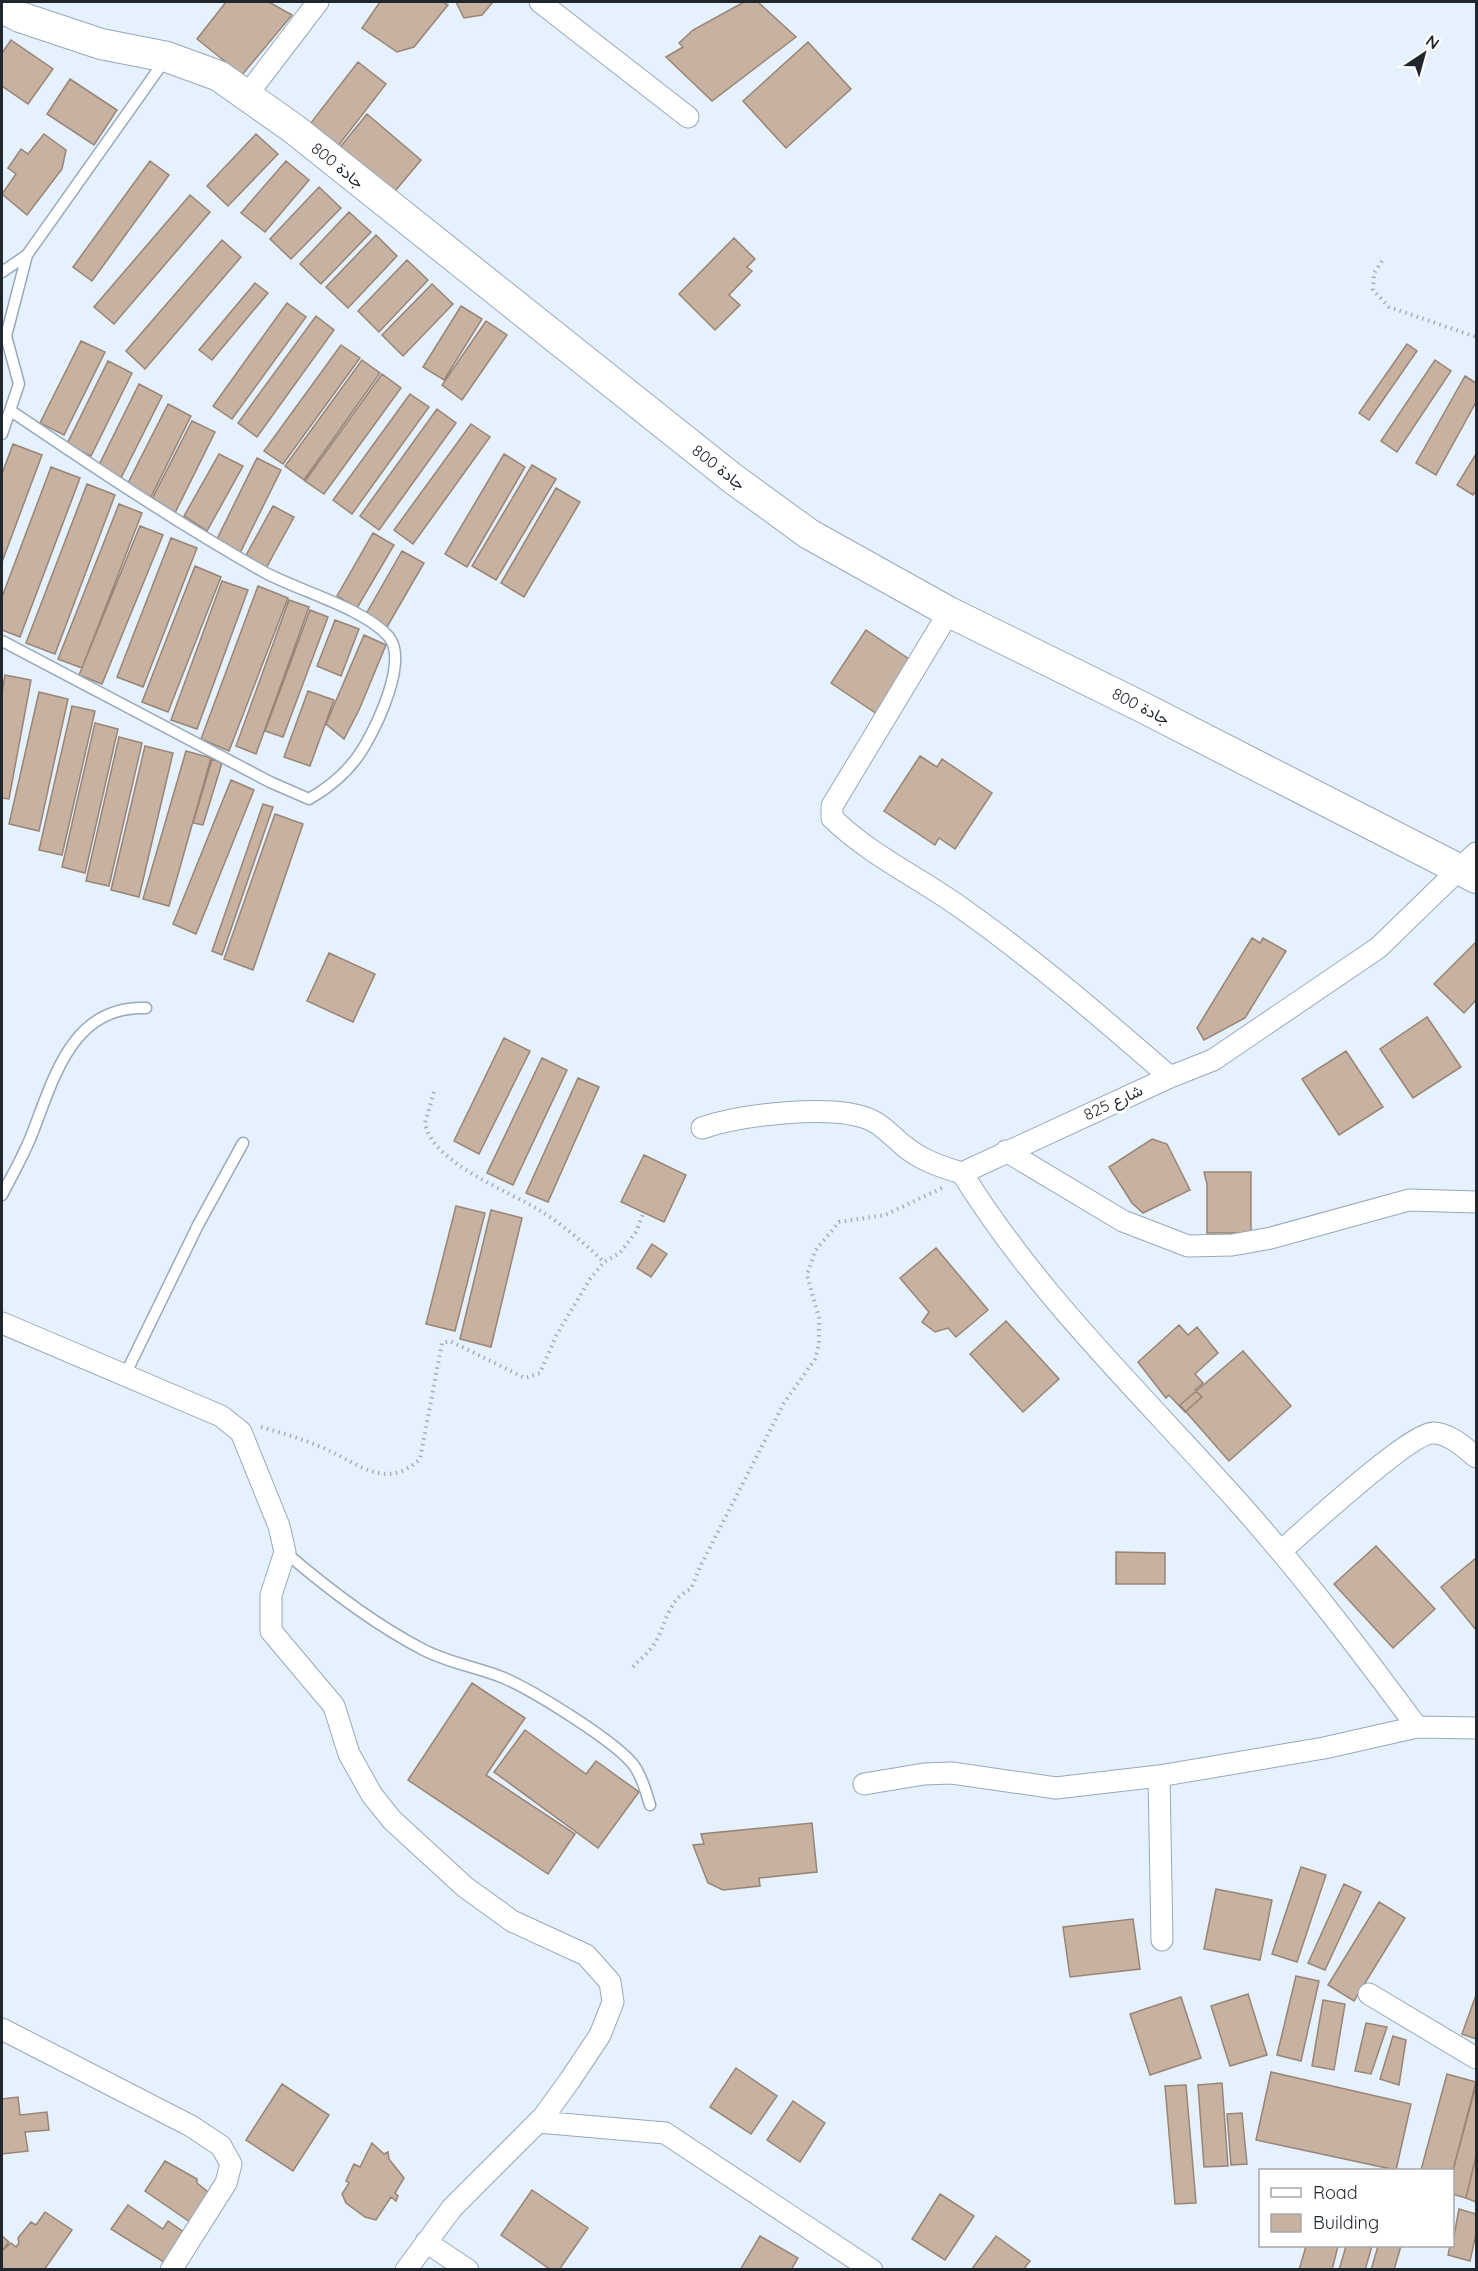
<svg xmlns="http://www.w3.org/2000/svg" width="1478" height="2271" viewBox="0 0 1478 2271" font-family="Quicksand,Vazirmatn,sans-serif">
  <style>
    .building { fill: #c7b1a1; stroke: #998475; stroke-width: 1.5 }
    .lines { fill: none; stroke-linecap: round; stroke-linejoin: round }
    .lane-casing { stroke: #97a9bc; stroke-width: 13 }
    .street-casing { stroke: #97a9bc; stroke-width: 23 }
    .secondary-casing { stroke: #97a9bc; stroke-width: 32 }
    .path { stroke: #a4aeb8; stroke-width: 4; stroke-dasharray: 1.5 4.5; stroke-linecap: butt }
    .lane { stroke: #fff; stroke-width: 10 }
    .street { stroke: #fff; stroke-width: 21 }
    .secondary { stroke: #fff; stroke-width: 30 }
    .labels { text-anchor: middle; stroke-width: 6; stroke-linejoin: round; paint-order: stroke }
    .street-label { font-size: 16px; fill: #1f262d; stroke: #fff }
  </style>
  <rect width="100%" height="100%" fill="#e5f1fd"/>
  <!-- building -->
  <path class="building" d="M 226,2 L 269,2 L 292,15 L 242,75 L 197,39 Z
    M 380,2 L 443,2 L 448,5 L 414,47 L 397,52 L 362,28 Z
    M 456,2 L 493,2 L 482,15 L 464,18 Z
    M 744,2 L 758,2 L 796,37 L 712,101 L 666,57 L 683,47 L 679,43 L 693,30 Z
    M 11,40 L 53,69 L 28,104 L 2,86 L 2,53 Z
    M 808,42 L 851,89 L 786,148 L 743,101 Z
    M 358,62 L 386,84 L 338,146 L 310,124 Z
    M 70,79 L 117,110 L 94,145 L 47,114 Z
    M 367,114 L 421,160 L 391,196 L 337,151 Z
    M 44,134 L 66,150 L 62,169 L 27,215 L 2,194 L 16,174 L 8,168 L 21,149 L 28,154 Z
    M 256,134 L 278,154 L 228,206 L 207,186 Z
    M 150,161 L 169,175 L 92,281 L 73,267 Z
    M 286,161 L 309,180 L 265,232 L 241,213 Z
    M 319,187 L 341,208 L 291,259 L 270,239 Z
    M 190,195 L 210,212 L 114,324 L 94,307 Z
    M 349,212 L 371,232 L 321,284 L 300,264 Z
    M 376,235 L 397,256 L 348,308 L 326,287 Z
    M 734,238 L 755,259 L 747,267 L 752,271 L 729,295 L 740,305 L 715,330 L 679,294 Z
    M 222,240 L 241,257 L 145,369 L 126,351 Z
    M 407,260 L 428,280 L 379,332 L 358,311 Z
    M 255,283 L 268,293 L 212,360 L 199,350 Z
    M 432,284 L 453,304 L 403,356 L 382,335 Z
    M 287,303 L 306,317 L 232,419 L 213,406 Z
    M 461,306 L 482,319 L 444,380 L 423,367 Z
    M 316,316 L 334,330 L 257,437 L 238,423 Z
    M 486,321 L 507,335 L 462,400 L 442,385 Z
    M 81,341 L 105,352 L 64,435 L 40,423 Z
    M 1407,344 L 1417,351 L 1369,420 L 1359,413 Z
    M 341,345 L 360,358 L 283,464 L 264,451 Z
    M 362,360 L 380,373 L 304,480 L 285,466 Z
    M 1435,360 L 1451,371 L 1397,452 L 1381,441 Z
    M 108,361 L 132,373 L 91,456 L 67,444 Z
    M 382,374 L 401,388 L 324,494 L 305,481 Z
    M 1465,376 L 1476,383 L 1476,402 L 1436,475 L 1416,463 Z
    M 139,384 L 162,396 L 121,478 L 98,467 Z
    M 410,394 L 429,407 L 352,514 L 333,500 Z
    M 168,404 L 191,416 L 150,499 L 126,487 Z
    M 437,409 L 456,423 L 379,530 L 360,516 Z
    M 192,421 L 215,432 L 174,515 L 150,503 Z
    M 471,424 L 490,437 L 413,544 L 394,530 Z
    M 13,444 L 42,455 L 2,562 L 2,474 Z
    M 219,454 L 243,466 L 207,531 L 184,516 Z
    M 504,454 L 525,467 L 467,567 L 445,554 Z
    M 1476,454 L 1476,491 L 1473,495 L 1457,485 Z
    M 257,458 L 281,470 L 240,553 L 216,541 Z
    M 532,465 L 556,479 L 496,580 L 472,566 Z
    M 51,467 L 80,478 L 20,637 L 2,630 L 2,597 Z
    M 87,484 L 115,495 L 55,654 L 26,643 Z
    M 556,488 L 580,502 L 524,597 L 501,583 Z
    M 119,504 L 142,513 L 82,668 L 58,659 Z
    M 273,506 L 294,517 L 265,570 L 244,559 Z
    M 140,526 L 163,535 L 102,684 L 79,675 Z
    M 373,533 L 394,545 L 357,608 L 337,596 Z
    M 171,538 L 197,548 L 143,687 L 117,677 Z
    M 402,551 L 424,563 L 387,627 L 366,614 Z
    M 195,566 L 221,577 L 168,712 L 142,702 Z
    M 222,581 L 248,590 L 197,729 L 171,720 Z
    M 258,586 L 288,598 L 229,751 L 201,739 Z
    M 289,600 L 309,607 L 256,754 L 236,746 Z
    M 310,610 L 328,617 L 283,737 L 265,731 Z
    M 335,620 L 359,629 L 341,676 L 317,666 Z
    M 866,630 L 912,661 L 877,714 L 831,683 Z
    M 364,635 L 386,645 L 359,710 L 344,739 L 326,724 Z
    M 5,675 L 31,680 L 9,799 L 2,798 L 2,693 Z
    M 308,691 L 334,700 L 310,766 L 284,757 Z
    M 39,692 L 68,699 L 39,831 L 9,824 Z
    M 72,706 L 95,711 L 62,855 L 39,850 Z
    M 95,723 L 118,729 L 85,873 L 62,867 Z
    M 119,737 L 142,743 L 109,886 L 86,881 Z
    M 145,746 L 173,753 L 139,897 L 111,890 Z
    M 186,751 L 211,758 L 169,906 L 143,899 Z
    M 920,756 L 937,767 L 942,759 L 992,793 L 955,849 L 939,838 L 935,845 L 884,811 Z
    M 212,759 L 222,763 L 203,825 L 193,823 Z
    M 231,780 L 254,790 L 196,934 L 173,924 Z
    M 263,804 L 273,807 L 222,955 L 212,951 Z
    M 275,814 L 303,824 L 253,970 L 224,959 Z
    M 1252,938 L 1260,943 L 1263,938 L 1286,951 L 1245,1018 L 1204,1040 L 1197,1028 Z
    M 1476,942 L 1476,1000 L 1464,1013 L 1434,984 Z
    M 329,953 L 375,974 L 353,1022 L 307,1001 Z
    M 1427,1017 L 1461,1067 L 1413,1098 L 1380,1049 Z
    M 504,1038 L 530,1051 L 479,1154 L 454,1141 Z
    M 1346,1051 L 1383,1107 L 1339,1135 L 1302,1079 Z
    M 542,1058 L 567,1070 L 513,1185 L 487,1173 Z
    M 578,1078 L 599,1087 L 548,1202 L 526,1193 Z
    M 1152,1139 L 1167,1144 L 1190,1190 L 1143,1213 L 1132,1203 L 1109,1167 Z
    M 644,1155 L 686,1175 L 664,1222 L 621,1202 Z
    M 1204,1172 L 1251,1172 L 1251,1233 L 1207,1233 L 1207,1184 Z
    M 456,1206 L 485,1213 L 455,1331 L 426,1324 Z
    M 491,1210 L 522,1218 L 491,1347 L 460,1339 Z
    M 652,1244 L 667,1254 L 651,1277 L 637,1268 Z
    M 936,1248 L 988,1310 L 956,1337 L 948,1328 L 935,1332 L 922,1322 L 929,1312 L 900,1278 Z
    M 1006,1321 L 1059,1379 L 1023,1412 L 970,1354 Z
    M 1179,1325 L 1188,1335 L 1197,1327 L 1218,1353 L 1195,1374 L 1203,1383 L 1195,1390 L 1202,1397 L 1185,1412 L 1169,1395 L 1166,1398 L 1138,1362 Z
    M 1243,1351 L 1291,1406 L 1229,1461 L 1180,1405 Z
    M 1376,1546 L 1435,1609 L 1393,1648 L 1334,1584 Z
    M 1116,1552 L 1165,1553 L 1165,1584 L 1116,1584 Z
    M 1476,1558 L 1476,1630 L 1441,1587 Z
    M 472,1683 L 525,1718 L 486,1775 L 575,1834 L 548,1874 L 408,1780 Z
    M 525,1730 L 586,1774 L 596,1761 L 639,1792 L 598,1848 L 494,1772 Z
    M 812,1823 L 817,1872 L 759,1878 L 760,1886 L 723,1890 L 708,1883 L 693,1845 L 704,1844 L 701,1834 Z
    M 1301,1867 L 1326,1875 L 1297,1962 L 1272,1954 Z
    M 1344,1884 L 1361,1892 L 1325,1970 L 1308,1963 Z
    M 1216,1889 L 1272,1900 L 1260,1960 L 1204,1949 Z
    M 1379,1902 L 1405,1918 L 1354,2001 L 1328,1985 Z
    M 1133,1919 L 1140,1969 L 1070,1977 L 1063,1927 Z
    M 1296,1976 L 1319,1981 L 1301,2061 L 1277,2055 Z
    M 1248,1994 L 1267,2055 L 1230,2066 L 1211,2006 Z
    M 1476,1995 L 1476,2039 L 1462,2034 Z
    M 1181,1997 L 1201,2058 L 1150,2075 L 1130,2014 Z
    M 1323,2000 L 1345,2004 L 1334,2070 L 1312,2066 Z
    M 1366,2023 L 1387,2027 L 1371,2074 L 1355,2071 Z
    M 1393,2036 L 1406,2040 L 1399,2085 L 1380,2079 Z
    M 736,2068 L 777,2096 L 751,2134 L 710,2107 Z
    M 1271,2072 L 1411,2104 L 1396,2170 L 1256,2140 Z
    M 1447,2074 L 1476,2082 L 1452,2174 L 1452,2170 L 1421,2170 Z
    M 1222,2083 L 1228,2166 L 1204,2167 L 1198,2085 Z
    M 282,2084 L 329,2115 L 293,2171 L 246,2140 Z
    M 1186,2085 L 1196,2203 L 1175,2204 L 1165,2086 Z
    M 1476,2085 L 1476,2156 L 1466,2198 L 1452,2194 L 1452,2174 Z
    M 18,2097 L 20,2115 L 47,2112 L 49,2130 L 25,2132 L 28,2151 L 2,2154 L 2,2099 Z
    M 793,2101 L 825,2123 L 800,2162 L 767,2140 Z
    M 1242,2113 L 1247,2164 L 1231,2165 L 1227,2114 Z
    M 372,2143 L 384,2154 L 388,2152 L 389,2159 L 404,2178 L 395,2193 L 398,2196 L 396,2201 L 391,2197 L 376,2220 L 365,2217 L 346,2203 L 342,2194 L 349,2183 L 346,2181 L 354,2164 L 360,2167 Z
    M 1476,2156 L 1476,2202 L 1466,2198 Z
    M 165,2161 L 197,2179 L 197,2183 L 208,2192 L 190,2222 L 145,2191 Z
    M 532,2190 L 588,2228 L 559,2270 L 551,2270 L 501,2235 Z
    M 940,2194 L 974,2216 L 945,2260 L 912,2239 Z
    M 128,2205 L 163,2229 L 168,2221 L 188,2235 L 167,2264 L 111,2229 Z
    M 1459,2209 L 1476,2214 L 1476,2234 L 1470,2261 L 1448,2255 L 1450,2246 L 1452,2246 Z
    M 45,2212 L 72,2230 L 44,2270 L 2,2270 L 2,2236 L 9,2242 L 2,2251 L 11,2243 L 16,2247 L 19,2243 L 18,2238 L 31,2222 L 36,2225 Z
    M 760,2236 L 798,2258 L 791,2270 L 740,2270 Z
    M 996,2236 L 1030,2261 L 1023,2270 L 971,2270 Z
    M 1306,2246 L 1338,2246 L 1332,2270 L 1299,2270 Z
    M 1346,2246 L 1372,2246 L 1365,2270 L 1339,2270 Z
    M 1378,2246 L 1401,2246 L 1394,2270 L 1371,2270 Z"/>
  <g class="lines">
    <defs>
      <path id="lane" d="M 2,272 L 27,255
        M 2,434 L 19,384 L 6,336 L 27,255 L 165,60
        M 2,641 L 270,782 L 309,799 C 330,787 351,769 364,747 C 378,723 408,661 389,637 C 364,608 299,591 264,572 C 177,523 94,467 11,411
        M 2,1195 C 12,1175 24,1155 32,1134 C 54,1078 72,1005 146,1008
        M 125,1375 L 198,1225 L 243,1143
        M 285,1552 C 328,1589 372,1623 422,1649 C 448,1663 477,1667 504,1678 C 532,1690 619,1743 635,1767 C 643,1779 646,1792 650,1805"/>
      <path id="street" d="M 540,2 L 688,117
        M 247,95 L 318,2
        M 949,612 L 832,806 L 832,818 C 870,855 918,877 960,907 C 1034,959 1102,1018 1170,1077
        M 702,1128 C 740,1115 833,1103 871,1120 C 884,1126 893,1137 904,1146 C 921,1160 941,1167 962,1173 L 1170,1077 L 1213,1060 L 1378,948 L 1476,853
        M 1006,1151 L 1123,1221 L 1188,1246 L 1232,1245 L 1271,1238 L 1409,1200 L 1476,1202
        M 962,1173 C 1038,1296 1144,1396 1239,1503 C 1303,1575 1360,1650 1417,1727
        M 2,1323 L 221,1416 L 241,1432 L 279,1526 L 285,1552 L 271,1595 L 271,1631 L 334,1706 L 349,1754 L 372,1795 L 392,1820 L 465,1887 L 512,1921 L 586,1955 L 610,1982 L 613,2002 L 600,2035 L 570,2080 L 544,2116 L 452,2208 L 406,2270
        M 1281,1551 C 1304,1531 1410,1433 1433,1433 C 1449,1433 1464,1447 1476,1457
        M 1159,1776 L 1162,1940
        M 864,1784 L 924,1774 L 952,1773 L 1056,1788 L 1159,1776 L 1324,1748 L 1417,1727 L 1476,1728
        M 1369,1994 L 1476,2058
        M 2,2029 L 191,2126 L 221,2146 L 231,2164 L 226,2183 L 171,2270
        M 538,2122 L 665,2133 L 872,2270
        M 426,2242 L 468,2270"/>
      <path id="secondary" d="M 2,8 L 20,17 L 101,44 L 167,57 L 219,76 L 294,129 L 732,478 L 809,534 L 949,612 L 1144,708 L 1476,878"/>
    </defs>
    <!-- lane casing -->
    <use href="#lane" class="lane-casing"/>
    <!-- street casing -->
    <use href="#street" class="street-casing"/>
    <!-- secondary casing -->
    <use href="#secondary" class="secondary-casing"/>
    <!-- path -->
    <path class="path" d="M 1382,261 L 1374,273 L 1373,290 L 1389,307 L 1476,337
      M 434,1092 L 425,1123 C 432,1163 507,1190 539,1210 C 562,1224 584,1243 604,1262
      M 261,1427 C 282,1433 303,1439 323,1448 C 358,1462 384,1492 420,1459 L 442,1343 L 450,1341 L 525,1378 L 540,1373 L 557,1334 L 590,1279 L 604,1262 L 620,1253 L 636,1232 L 643,1214
      M 633,1667 C 639,1660 647,1654 653,1646 C 666,1627 667,1599 691,1589 L 700,1567 L 784,1403 L 815,1359 L 819,1344 L 819,1318 L 807,1275 L 815,1251 L 839,1222 L 885,1215 L 942,1188"/>
    <!-- lane -->
    <use href="#lane" class="lane"/>
    <!-- street -->
    <use href="#street" class="street"/>
    <!-- secondary -->
    <use href="#secondary" class="secondary"/>
  </g>
  <g class="labels">
    <!-- street labels -->
    <g class="street-label">
      <text transform="translate(338 165) rotate(39)" y="6">جادة 800</text>
      <text transform="translate(719 467) rotate(38)" y="6">جادة 800</text>
      <text transform="translate(1141 706) rotate(27)" y="6">جادة 800</text>
      <text transform="translate(1113 1102) rotate(-25)" y="6">شارع 825</text>
    </g>
  </g>
  <!-- border -->
  <rect width="1478" height="2271" fill="none" stroke="#1f262d" stroke-width="6"/>
  <!-- legend -->
  <rect x="1259" y="2169" width="195" height="78" fill="#ffffff" stroke="#a5a8ab" stroke-width="1.5"/>
  <rect x="1271" y="2188" width="30" height="9" fill="#ffffff" stroke="#a5a8ab" stroke-width="1.5"/>
  <text x="1313" y="2199" font-size="18" fill="#1f262d">Road</text>
  <rect x="1271" y="2214" width="30" height="18" fill="#c7b1a1" stroke="#a5a8ab" stroke-width="1.5"/>
  <text x="1313" y="2229" font-size="18" fill="#1f262d">Building</text>
  <!-- north arrow -->
  <g transform="translate(1424 54) rotate(36)" stroke="#ffffff" stroke-width="4.5" paint-order="stroke">
  <path d="M0-4.5L10 22L0 15L-10 22Z" fill="#1f262d"/>
  <text y="-9" font-size="16" font-weight="bold" text-anchor="middle" fill="#1f262d">N</text>
  </g>
</svg>
